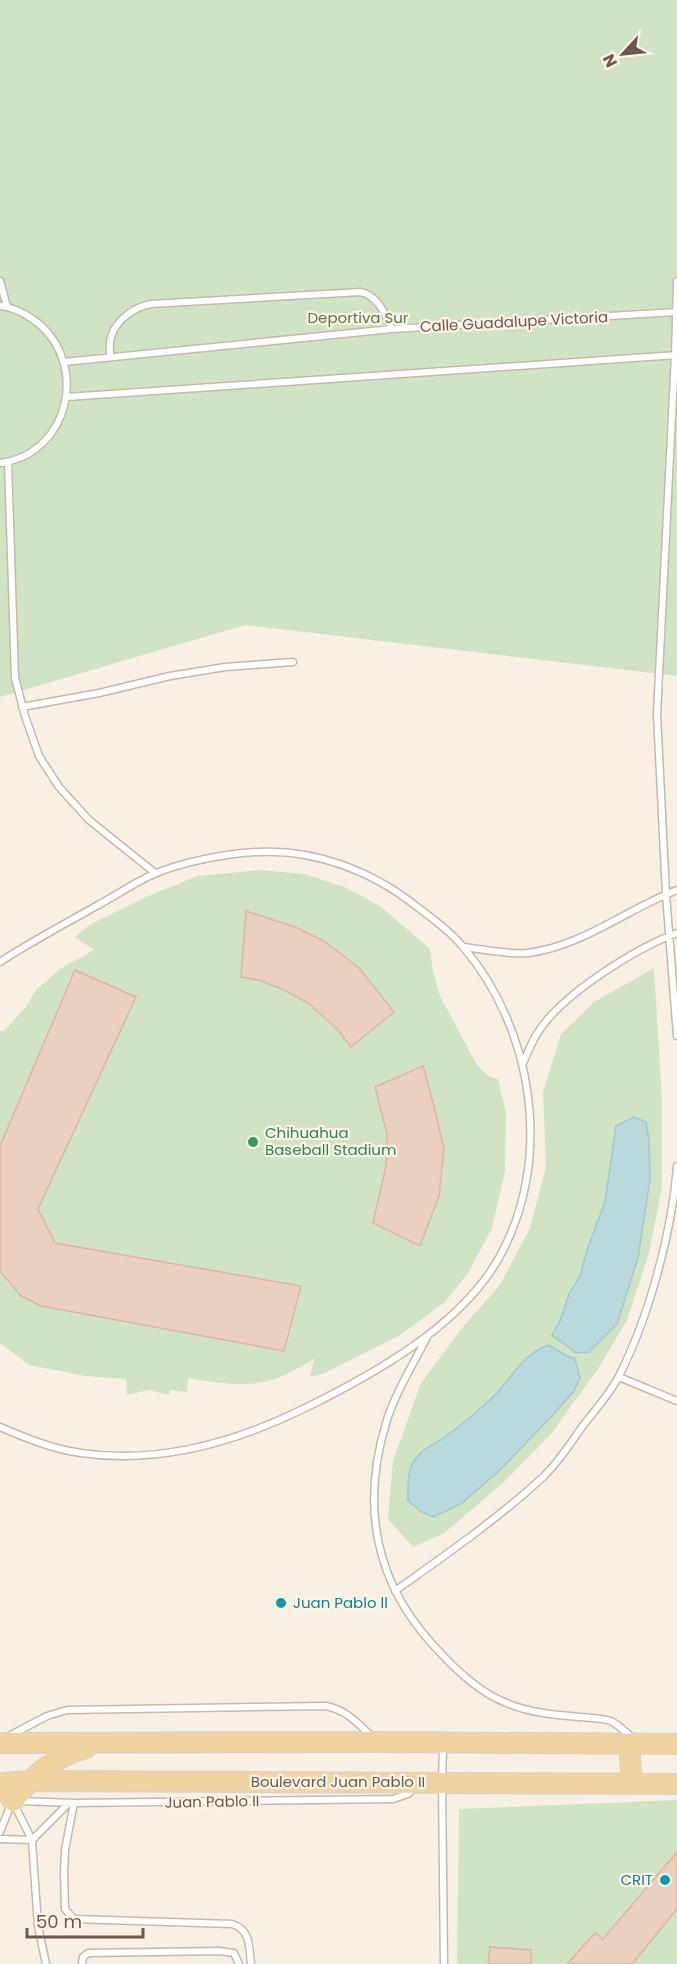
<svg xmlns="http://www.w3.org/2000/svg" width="677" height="1964" viewBox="0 0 677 1964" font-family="Poppins,sans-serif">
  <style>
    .green { fill: #d0e4c3 }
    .water { fill: #bad9df; stroke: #a1c7cf; stroke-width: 1.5 }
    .building { fill: #ead0bd; stroke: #dbb7a0; stroke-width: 1.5 }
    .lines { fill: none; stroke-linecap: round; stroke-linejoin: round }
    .lane-casing { stroke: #c7b8ab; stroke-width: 9 }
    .primary-casing { stroke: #d6d0cd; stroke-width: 22 }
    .lane { stroke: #fff; stroke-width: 6 }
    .primary { stroke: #efd4a2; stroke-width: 20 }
    .leisure-dot { fill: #2e9e5b; stroke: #fcf4e7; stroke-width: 2 }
    .culture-dot { fill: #0f9aa8; stroke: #fcf4e7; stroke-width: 2 }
    .labels { text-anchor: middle; stroke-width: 4.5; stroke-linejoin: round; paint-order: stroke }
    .park-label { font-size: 15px; fill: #557749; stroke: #fcf4e7 }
    .street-label { font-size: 15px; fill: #6c584c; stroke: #fcf4e7 }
    .leisure-label { font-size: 15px; fill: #27864d; stroke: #fcf4e7; text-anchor: start }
    .culture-label { font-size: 15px; fill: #0d838f; stroke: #fcf4e7; text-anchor: start }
  </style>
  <rect width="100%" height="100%" fill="#f8f0e2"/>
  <!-- green -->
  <path class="green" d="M 0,0 L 677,0 L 677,676 L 245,625 L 0,697 Z
    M 260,870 L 305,874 L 344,887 L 380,906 L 430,949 L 433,972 L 440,996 L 477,1065 L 488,1076 L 498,1079 L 506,1113 L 505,1171 L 492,1228 L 468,1273 L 445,1302 L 399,1336 L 325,1373 L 310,1377 L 314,1359 C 303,1365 292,1372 280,1377 C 251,1389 218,1383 188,1378 L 187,1392 L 170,1390 L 169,1395 L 149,1390 L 127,1395 L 126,1379 L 85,1376 L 29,1365 L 0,1343 L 0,1031 L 4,1031 L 25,1008 L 36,990 L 60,969 L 94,950 L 75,937 L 91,924 L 146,897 L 197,876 Z
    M 654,968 L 662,1099 L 662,1187 L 649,1253 L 627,1320 L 598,1369 L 551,1434 L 503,1483 L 443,1534 L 413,1547 L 388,1519 L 393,1461 L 421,1383 L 462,1328 L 500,1285 L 530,1228 L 546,1167 L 543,1092 L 561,1034 L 594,1002 Z
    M 677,1800 L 677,1964 L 457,1964 L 459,1809 Z"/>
  <!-- water -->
  <path class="water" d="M 634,1117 L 646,1122 L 649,1140 L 650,1179 L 638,1258 L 617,1324 L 589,1352 L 576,1353 L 552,1335 L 560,1321 L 569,1294 L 580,1276 L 587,1250 L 605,1202 L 616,1126 Z
    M 549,1345 L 565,1355 L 575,1359 L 580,1378 L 574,1391 L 551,1417 L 499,1471 L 462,1503 L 434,1517 L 422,1512 L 408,1501 C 408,1489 407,1472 414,1461 C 421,1450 429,1447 439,1441 C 457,1429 477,1412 493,1397 C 511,1379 523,1353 549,1345 Z"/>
  <!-- building -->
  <path class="building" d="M 246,911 L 295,927 L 324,941 L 359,968 L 394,1012 L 351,1047 L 335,1027 L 308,1003 L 282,989 L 259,980 L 241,977 Z
    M 75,970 L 136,997 L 38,1209 L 55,1243 L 301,1286 L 284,1351 L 41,1306 L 21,1296 L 0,1271 L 0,1146 Z
    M 423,1066 L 435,1110 L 444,1149 L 439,1196 L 420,1246 L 373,1223 L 386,1166 L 387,1134 L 375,1087 Z
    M 677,1852 L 677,1909 L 632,1964 L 567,1964 L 595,1933 L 603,1939 Z
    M 490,1947 L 531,1950 L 531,1964 L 488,1964 Z"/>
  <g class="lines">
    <defs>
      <path id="lane" d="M 0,281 L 7,307
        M 677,281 L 675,355 L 657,714 L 666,894 L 677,1036
        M 0,306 C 12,307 24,313 34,320 C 90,361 71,454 0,463
        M 110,357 C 110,351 109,343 111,337 C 116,320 134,307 151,304 L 361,292 C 378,296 385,314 392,329
        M 64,362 L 392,329 L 677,312
        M 67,397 L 677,355
        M 8,462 L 15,678 L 25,716 L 39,756 L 59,787 L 89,820 L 155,873
        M 22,707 L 99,693 L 170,676 L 225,667 L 293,662
        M 463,947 C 481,949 511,955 528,953 C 583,946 627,909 677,890
        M 0,962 C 32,941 65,924 98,905 C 117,895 135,882 154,874 C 182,862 228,853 258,852 C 315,849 372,871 416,906 C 433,919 451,932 464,948 C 534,1031 553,1160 500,1256 C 462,1326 371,1376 301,1410 C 233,1443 157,1464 81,1453 C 52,1449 26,1438 0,1427
        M 523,1063 C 528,1053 531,1043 537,1034 C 559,996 636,948 677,933
        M 427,1337 C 413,1365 395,1393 386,1423 C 361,1506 375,1582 434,1646 C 455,1669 479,1693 509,1704 C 531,1713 556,1715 580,1717 C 589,1718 603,1718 611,1721 C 619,1725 626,1733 633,1738
        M 619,1377 L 677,1401
        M 395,1591 C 444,1556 499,1518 543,1477 C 558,1463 570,1444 582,1427 C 594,1411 610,1394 619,1376 C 649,1317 672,1232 677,1166
        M 9,1736 L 47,1716 L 67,1710 L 326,1706 C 346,1710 358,1723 372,1737
        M 443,1746 L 442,1782 L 444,1964
        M 19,1801 L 74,1803 L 393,1799 L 408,1794 L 413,1789
        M 74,1803 L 65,1850 L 64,1874 L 65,1909 L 74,1919 L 232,1924 C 251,1930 249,1947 251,1964
        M 0,1832 L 11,1804
        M 0,1839 L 32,1840 L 14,1804
        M 46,1964 L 38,1926 L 32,1840 L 69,1803
        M 82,1964 L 83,1957 L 88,1953 L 219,1951 L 234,1953 L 239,1964"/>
      <path id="primary" d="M 0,1743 L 377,1742 L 677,1744
        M 629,1744 L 632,1783
        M 0,1783 L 28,1781 L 677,1784
        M 0,1783 L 13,1801 C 33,1775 54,1757 86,1748"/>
    </defs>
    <!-- lane casing -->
    <use href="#lane" class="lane-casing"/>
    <!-- primary casing -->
    <use href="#primary" class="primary-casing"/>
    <!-- lane -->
    <use href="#lane" class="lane"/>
    <!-- primary -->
    <use href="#primary" class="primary"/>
  </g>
  <!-- markers -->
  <circle class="leisure-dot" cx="253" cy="1142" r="6"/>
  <g class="culture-dot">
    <circle cx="281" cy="1603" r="6"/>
    <circle cx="665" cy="1880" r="6"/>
  </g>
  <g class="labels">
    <!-- park labels -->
    <g class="park-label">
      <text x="358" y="323">Deportiva Sur</text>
    </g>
    <!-- street labels -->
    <g class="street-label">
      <text transform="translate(514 322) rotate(-3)" y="5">Calle Guadalupe Victoria</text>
      <text x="338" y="1787">Boulevard Juan Pablo II</text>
      <text transform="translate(212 1802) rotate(-1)" y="5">Juan Pablo II</text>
    </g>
    <!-- leisure labels -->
    <g class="leisure-label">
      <text x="265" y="1138">Chihuahua<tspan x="265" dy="17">Baseball Stadium</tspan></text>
    </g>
    <!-- culture labels -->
    <g class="culture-label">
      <text x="293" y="1608">Juan Pablo ll</text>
      <text x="653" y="1885" text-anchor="end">CRIT</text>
    </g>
  </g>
  <!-- north arrow -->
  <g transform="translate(623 54) rotate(243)" stroke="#fcf4e7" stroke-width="4.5" paint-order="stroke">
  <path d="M0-4.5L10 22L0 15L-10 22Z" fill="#6c584c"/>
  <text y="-9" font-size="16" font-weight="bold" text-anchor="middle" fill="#6c584c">N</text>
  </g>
  <!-- scale -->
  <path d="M27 1928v9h116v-9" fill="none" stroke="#6c584c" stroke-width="3"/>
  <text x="36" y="1928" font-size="18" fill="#6c584c" stroke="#fcf4e7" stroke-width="4.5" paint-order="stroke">50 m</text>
</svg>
